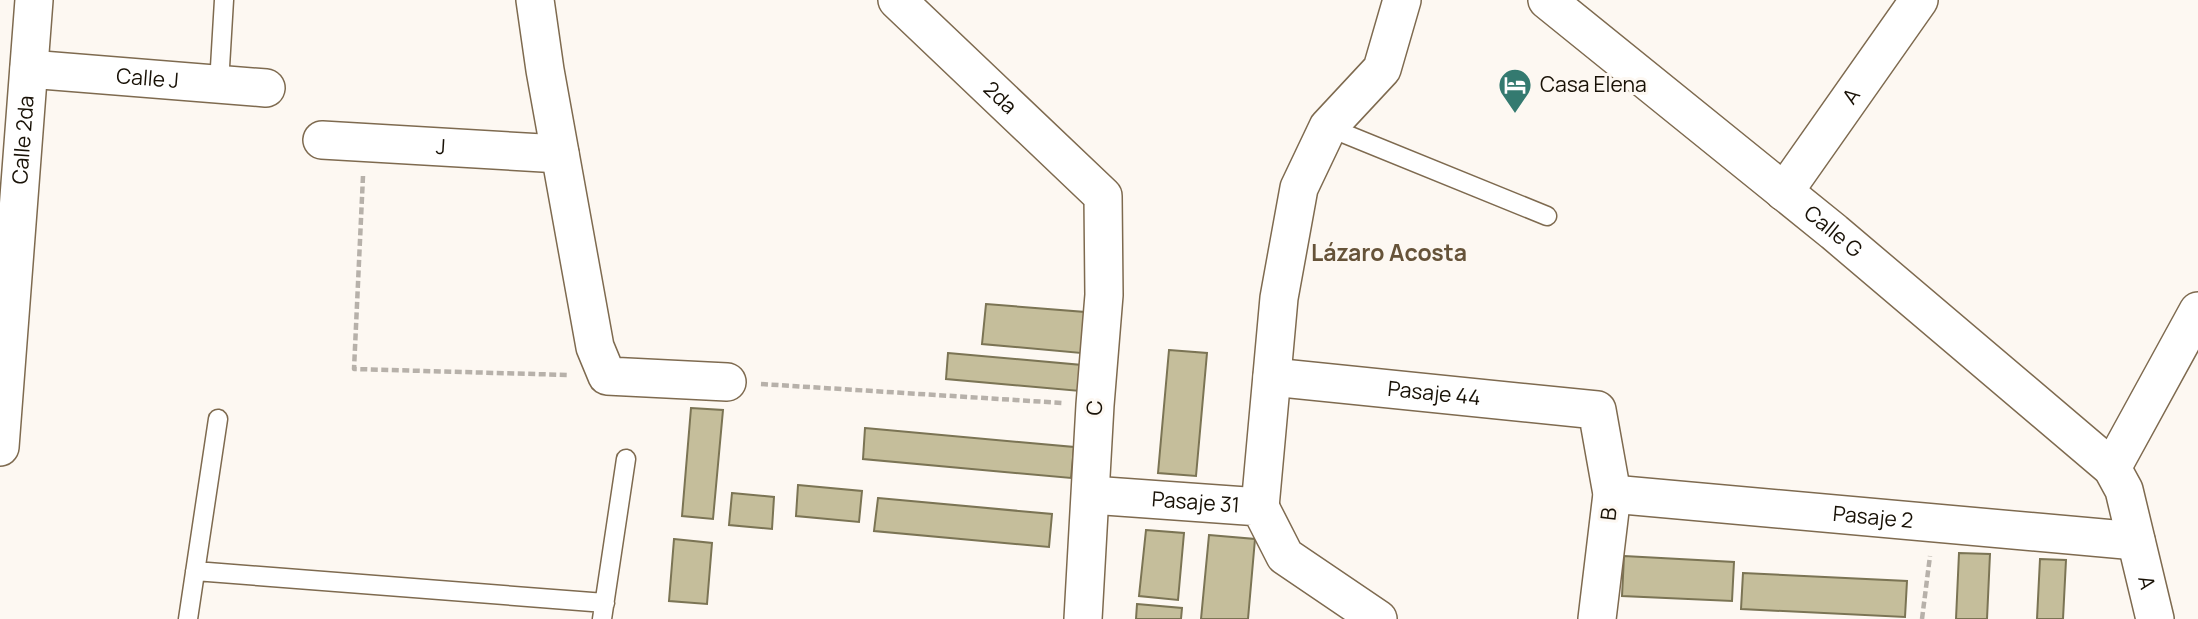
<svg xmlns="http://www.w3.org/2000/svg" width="2198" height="619" viewBox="0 0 2198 619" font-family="Manrope,sans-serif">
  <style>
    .building { fill: #c5be9b; stroke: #7b7454; stroke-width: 2 }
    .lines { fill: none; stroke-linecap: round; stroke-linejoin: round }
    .lane-casing { stroke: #7e6a4f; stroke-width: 21 }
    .street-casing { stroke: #7e6a4f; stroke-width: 40 }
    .path { stroke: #b7b1aa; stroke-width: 4.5; stroke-dasharray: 7 3.5; stroke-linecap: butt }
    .lane { stroke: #fff; stroke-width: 18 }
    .street { stroke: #fff; stroke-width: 37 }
    .labels { text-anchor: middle; stroke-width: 6; stroke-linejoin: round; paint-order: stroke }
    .street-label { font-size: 21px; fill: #181106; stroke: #fdf8f2 }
    .poi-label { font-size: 21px; fill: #181106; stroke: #fdf8f2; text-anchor: start }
    .neighbourhood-label { font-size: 23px; font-weight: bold; fill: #665339; stroke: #fdf8f2 }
  </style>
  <rect width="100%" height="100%" fill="#fdf8f2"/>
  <!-- building -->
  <path class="building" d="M 986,304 L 1085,312 L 1081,353 L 982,344 Z
    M 1169,350 L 1207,353 L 1196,476 L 1158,473 Z
    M 948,353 L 1082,365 L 1080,391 L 946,379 Z
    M 691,408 L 723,410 L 713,519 L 682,516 Z
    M 865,428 L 1074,447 L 1071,478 L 863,459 Z
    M 798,485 L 862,491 L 859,522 L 796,516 Z
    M 732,493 L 774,497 L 772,529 L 729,525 Z
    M 878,498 L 1052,514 L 1049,547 L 874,531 Z
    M 1146,530 L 1184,533 L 1178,600 L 1139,596 Z
    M 1209,535 L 1255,539 L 1248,619 L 1201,619 Z
    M 674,539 L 712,543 L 707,604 L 669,601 Z
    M 1959,553 L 1990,554 L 1987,619 L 1956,619 Z
    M 1624,556 L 1734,562 L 1732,601 L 1622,596 Z
    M 2040,559 L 2066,560 L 2063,619 L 2037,619 Z
    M 1743,573 L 1907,581 L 1905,617 L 1741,609 Z
    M 1137,604 L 1182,608 L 1181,619 L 1136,619 Z"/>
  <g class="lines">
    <defs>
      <path id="lane" d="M 219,84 L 224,0
        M 1328,127 L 1547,216
        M 195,571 L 605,603
        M 188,619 L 218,419
        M 602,619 L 626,459"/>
      <g id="street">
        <path d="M 535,0 L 545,70 L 595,347 L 607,376 L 727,382"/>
        <path id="s1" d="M 897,0 L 1103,196 L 1104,295 L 1095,405 L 1083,619"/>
        <path id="s2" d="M 1547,0 L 1834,232 L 2112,468 L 2124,490 L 2155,619"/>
        <path id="s3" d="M 29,69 L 266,88"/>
        <path id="s4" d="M 322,140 L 560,154"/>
        <path id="s5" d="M 1784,192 L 1919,0"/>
        <path id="s6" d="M 1272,377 L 1597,410 L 1612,494 L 1597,619"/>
        <path id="s7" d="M 0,447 L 34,0"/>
        <path d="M 2112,468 L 2198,311"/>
        <path id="s8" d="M 1612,494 L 2136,541"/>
        <path id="s9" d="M 1091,495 L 1260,507 L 1285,556 L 1378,619"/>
        <path d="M 1260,507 L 1279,298 L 1299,188 L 1328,127 L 1382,69 L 1402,0"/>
      </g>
    </defs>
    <!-- lane casing -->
    <use href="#lane" class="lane-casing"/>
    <!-- street casing -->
    <use href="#street" class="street-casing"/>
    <!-- path -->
    <path class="path" d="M 363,176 L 354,369 L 569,375
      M 761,384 L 1063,403
      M 1922,619 L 1930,556"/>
    <!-- lane -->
    <use href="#lane" class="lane"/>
    <!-- street -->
    <use href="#street" class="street"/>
  </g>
  <!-- icons -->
  <defs>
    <symbol id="hotel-pin" viewBox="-11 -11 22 30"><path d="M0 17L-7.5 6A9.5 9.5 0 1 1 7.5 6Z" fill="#347a70" stroke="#fdf8f2"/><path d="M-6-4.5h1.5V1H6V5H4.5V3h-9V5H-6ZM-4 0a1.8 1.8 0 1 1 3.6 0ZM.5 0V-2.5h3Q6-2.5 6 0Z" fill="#fff"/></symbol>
  </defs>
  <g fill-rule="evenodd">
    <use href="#hotel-pin" x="1496" y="66" width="38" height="52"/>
  </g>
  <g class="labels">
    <!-- street labels -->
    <g class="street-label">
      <text dy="7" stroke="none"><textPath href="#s3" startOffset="119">Calle J</textPath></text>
      <text dy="7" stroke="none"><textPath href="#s5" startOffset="117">A</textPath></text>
      <text dy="7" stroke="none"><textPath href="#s1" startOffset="142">2da</textPath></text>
      <text dy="7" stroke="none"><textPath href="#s7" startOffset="308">Calle 2da</textPath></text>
      <text dy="7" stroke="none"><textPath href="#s4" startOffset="119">J</textPath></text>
      <text dy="7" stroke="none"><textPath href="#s2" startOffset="368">Calle G</textPath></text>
      <text dy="7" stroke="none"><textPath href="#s6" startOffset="163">Pasaje 44</textPath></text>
      <text transform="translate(1095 408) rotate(-87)" y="7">C</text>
      <text dy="7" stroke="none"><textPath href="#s9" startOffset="105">Pasaje 31</textPath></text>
      <text transform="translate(1609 514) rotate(-83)" y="7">B</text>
      <text dy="7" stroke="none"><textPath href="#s8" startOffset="262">Pasaje 2</textPath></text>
      <text dy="7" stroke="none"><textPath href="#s2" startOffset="854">A</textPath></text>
    </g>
    <!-- poi labels -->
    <g class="poi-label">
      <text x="1540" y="92">Casa Elena</text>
    </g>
    <!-- neighbourhood labels -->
    <g class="neighbourhood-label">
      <text x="1389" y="261">Lázaro Acosta</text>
    </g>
  </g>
</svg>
